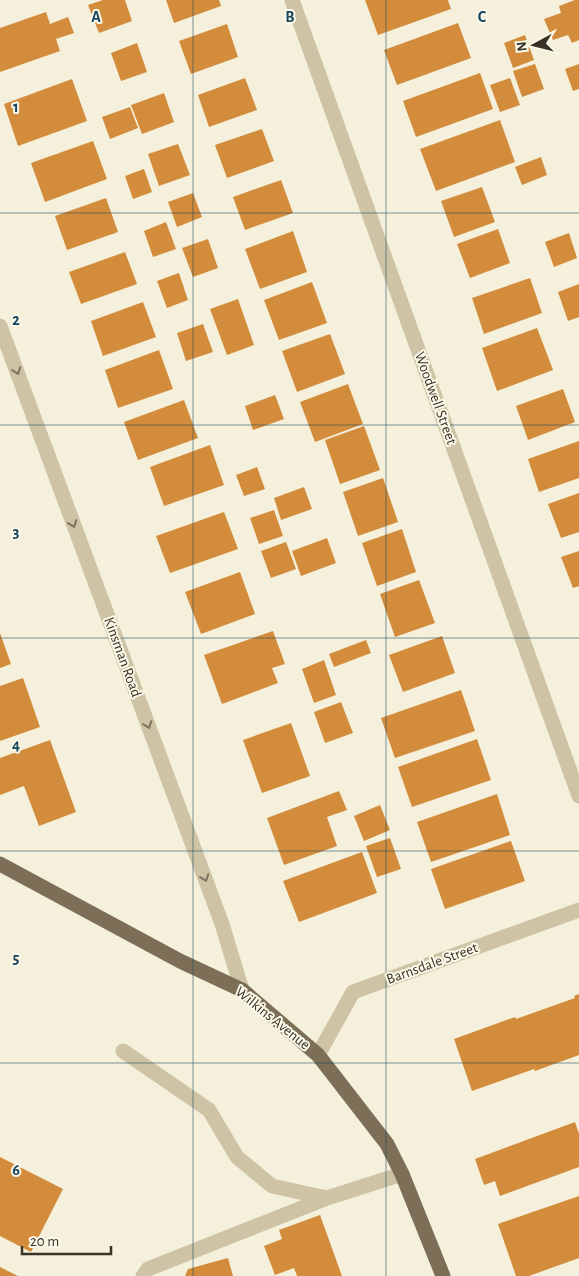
<svg xmlns="http://www.w3.org/2000/svg" width="579" height="1276" viewBox="0 0 579 1276" font-family="'Alegreya Sans',sans-serif">
  <style>
    .building { fill: #d38c3b }
    .lines { fill: none; stroke-linecap: round; stroke-linejoin: round }
    .minor { stroke: #cec4a5; stroke-width: 15 }
    .major { stroke: #7d6f57; stroke-width: 15 }
    .oneway { stroke: #7c7460 }
    .grid { fill: none; stroke: #18465f; stroke-width: 1; stroke-opacity: 0.55 }
    .labels { text-anchor: middle; stroke-width: 4; stroke-linejoin: round; paint-order: stroke }
    .street-label { font-size: 15px; fill: #393227; stroke: #fbf8e8 }
    .grid-label { font-size: 16px; text-anchor: middle; font-weight: bold; fill: #18465f; stroke: #fbf8e8; stroke-width: 4; stroke-linejoin: round; paint-order: stroke }
  </style>
  <rect width="100%" height="100%" fill="#f4f0db"/>
  <!-- building -->
  <path class="building" d="M 103,0 L 125,0 L 132,21 L 99,33 L 88,5 Z
    M 166,0 L 219,0 L 221,6 L 174,23 Z
    M 365,0 L 448,0 L 451,9 L 378,35 Z
    M 575,0 L 579,0 L 579,40 L 572,43 L 568,35 L 553,40 L 544,19 L 561,13 L 559,6 Z
    M 46,12 L 50,24 L 68,17 L 74,33 L 56,39 L 60,51 L 0,72 L 0,28 Z
    M 458,23 L 471,58 L 397,85 L 384,50 Z
    M 227,24 L 238,57 L 191,74 L 179,41 Z
    M 525,35 L 534,60 L 513,68 L 504,43 Z
    M 137,43 L 147,72 L 121,81 L 111,53 Z
    M 535,64 L 544,89 L 522,97 L 513,71 Z
    M 579,64 L 579,89 L 573,91 L 565,69 Z
    M 480,73 L 493,109 L 416,137 L 403,101 Z
    M 245,78 L 257,110 L 209,127 L 198,95 Z
    M 510,78 L 520,105 L 500,112 L 490,85 Z
    M 72,79 L 87,121 L 18,146 L 4,104 Z
    M 164,93 L 174,122 L 142,134 L 131,105 Z
    M 130,107 L 138,128 L 110,139 L 102,117 Z
    M 500,120 L 515,162 L 436,191 L 420,149 Z
    M 262,129 L 274,161 L 227,178 L 215,145 Z
    M 93,141 L 107,179 L 45,202 L 31,163 Z
    M 178,144 L 190,175 L 159,186 L 148,154 Z
    M 541,157 L 547,175 L 522,185 L 515,167 Z
    M 144,169 L 152,192 L 133,199 L 125,176 Z
    M 281,180 L 293,213 L 245,230 L 233,197 Z
    M 482,187 L 495,222 L 454,237 L 441,201 Z
    M 193,193 L 202,217 L 177,227 L 168,202 Z
    M 106,198 L 118,232 L 67,250 L 55,216 Z
    M 166,222 L 176,249 L 153,257 L 144,231 Z
    M 498,229 L 510,263 L 470,278 L 457,244 Z
    M 293,231 L 307,272 L 260,289 L 245,249 Z
    M 569,233 L 577,258 L 554,267 L 545,242 Z
    M 208,239 L 218,268 L 193,277 L 182,248 Z
    M 125,252 L 137,284 L 81,304 L 69,272 Z
    M 179,273 L 188,300 L 167,308 L 157,281 Z
    M 530,278 L 542,313 L 484,334 L 472,298 Z
    M 312,282 L 327,323 L 279,340 L 264,300 Z
    M 579,284 L 579,317 L 568,321 L 558,292 Z
    M 238,299 L 254,345 L 227,355 L 210,309 Z
    M 143,302 L 156,337 L 103,356 L 91,321 Z
    M 203,324 L 213,352 L 186,361 L 177,333 Z
    M 537,328 L 553,370 L 497,391 L 482,348 Z
    M 330,334 L 345,374 L 297,392 L 282,351 Z
    M 159,350 L 173,389 L 118,408 L 105,370 Z
    M 348,384 L 363,424 L 315,442 L 300,402 Z
    M 563,389 L 575,422 L 528,440 L 516,406 Z
    M 275,395 L 284,419 L 253,430 L 245,406 Z
    M 184,400 L 198,438 L 138,460 L 124,422 Z
    M 364,426 L 380,470 L 340,484 L 325,440 Z
    M 579,441 L 579,478 L 539,492 L 528,459 Z
    M 210,445 L 224,485 L 164,506 L 150,467 Z
    M 257,467 L 265,489 L 244,496 L 236,475 Z
    M 383,478 L 398,522 L 358,536 L 343,492 Z
    M 304,487 L 312,509 L 281,520 L 274,498 Z
    M 579,493 L 579,532 L 561,538 L 548,504 Z
    M 274,510 L 283,536 L 259,544 L 250,518 Z
    M 224,512 L 238,549 L 170,573 L 156,536 Z
    M 402,529 L 416,572 L 377,586 L 362,543 Z
    M 327,538 L 336,563 L 301,576 L 292,551 Z
    M 286,542 L 296,569 L 271,578 L 261,551 Z
    M 579,551 L 579,586 L 573,588 L 561,557 Z
    M 240,572 L 255,614 L 201,634 L 185,592 Z
    M 419,580 L 435,623 L 395,637 L 380,594 Z
    M 273,631 L 285,664 L 272,668 L 278,683 L 222,704 L 204,655 Z
    M 0,633 L 11,664 L 0,668 Z
    M 442,636 L 455,673 L 403,692 L 389,655 Z
    M 366,640 L 371,653 L 334,667 L 329,654 Z
    M 324,660 L 336,695 L 314,703 L 302,669 Z
    M 23,678 L 40,727 L 0,741 L 0,686 Z
    M 461,690 L 475,731 L 395,758 L 381,718 Z
    M 341,702 L 353,733 L 325,743 L 314,712 Z
    M 291,723 L 310,776 L 262,793 L 243,740 Z
    M 477,739 L 491,780 L 412,807 L 398,767 Z
    M 50,740 L 76,812 L 39,826 L 24,786 L 0,795 L 0,758 Z
    M 339,791 L 347,810 L 327,817 L 337,846 L 284,865 L 267,818 Z
    M 497,794 L 510,835 L 431,862 L 417,822 Z
    M 380,805 L 390,830 L 364,841 L 354,816 Z
    M 390,838 L 401,869 L 377,877 L 366,846 Z
    M 511,841 L 525,881 L 445,909 L 431,869 Z
    M 362,852 L 377,893 L 299,922 L 283,881 Z
    M 579,994 L 579,1055 L 535,1071 L 534,1069 L 472,1091 L 454,1039 L 515,1017 L 516,1019 L 575,998 L 574,996 Z
    M 575,1122 L 579,1134 L 579,1167 L 500,1196 L 495,1181 L 484,1185 L 475,1159 Z
    M 0,1157 L 63,1189 L 31,1252 L 0,1236 Z
    M 579,1196 L 579,1258 L 529,1276 L 516,1276 L 498,1224 Z
    M 320,1215 L 342,1276 L 297,1276 L 294,1268 L 275,1275 L 264,1246 L 282,1239 L 279,1230 Z
    M 228,1258 L 233,1276 L 185,1276 L 188,1269 Z
    M 0,1267 L 18,1276 L 0,1276 Z"/>
  <g class="lines">
    <!-- minor -->
    <path class="minor" d="M 292,0 L 579,796
      M 0,326 L 222,924 L 242,990
      M 123,1051 L 209,1110 L 237,1157 L 272,1186 L 327,1198
      M 318,1055 L 353,992 L 579,910
      M 143,1276 L 148,1269 L 327,1198 L 402,1174"/>
    <!-- major -->
    <path class="major" d="M 0,864 L 180,961 L 242,990 L 318,1055 L 387,1144 L 402,1174 L 443,1276"/>
  </g>
  <!-- one-way arrows -->
  <defs><path id="oneway-chevron" d="M-2-3.5L2.5 0L-2 3.5" fill="none" stroke-width="1.6" stroke-linecap="round" stroke-linejoin="round" transform="scale(1.25)"/></defs>
  <g class="oneway">
    <use href="#oneway-chevron" transform="translate(17 371) rotate(70)"/>
    <use href="#oneway-chevron" transform="translate(73 524) rotate(70)"/>
    <use href="#oneway-chevron" transform="translate(148 725) rotate(70)"/>
    <use href="#oneway-chevron" transform="translate(205 878) rotate(70)"/>
  </g>
  <!-- grid -->
  <path class="grid" d="M 193,0 L 193,1276M 386,0 L 386,1276M 0,213 L 579,213M 0,425 L 579,425M 0,638 L 579,638M 0,851 L 579,851M 0,1063 L 579,1063"/>
  <g class="labels">
    <!-- street labels -->
    <g class="street-label">
      <text transform="translate(436 398) rotate(70)" y="5">Woodwell Street</text>
      <text transform="translate(123 657) rotate(70)" y="5">Kinsman Road</text>
      <text transform="translate(432 963) rotate(-20)" y="5">Barnsdale Street</text>
      <text transform="translate(273 1018) rotate(39)" y="5">Wilkins Avenue</text>
    </g>
  </g>
  <g class="grid-label">
    <text x="96" y="22">A</text>
    <text x="290" y="22">B</text>
    <text x="482" y="22">C</text>
    <text x="16" y="112">1</text>
    <text x="16" y="325">2</text>
    <text x="16" y="537">3</text>
    <text x="16" y="750">4</text>
    <text x="16" y="963">5</text>
    <text x="16" y="1175">6</text>
  </g>
  <!-- north arrow -->
  <g transform="translate(534 45) rotate(263)" stroke="#fbf8e8" stroke-width="4" paint-order="stroke">
  <path d="M0-4L9 19L0 12L-9 19Z" fill="#393227"/>
  <text y="-8" font-size="14" font-weight="bold" text-anchor="middle" fill="#393227">N</text>
  </g>
  <!-- scale -->
  <path d="M22 1246v8h89v-8" fill="none" stroke="#393227" stroke-width="2.5"/>
  <text x="30" y="1246" font-size="15" fill="#393227" stroke="#fbf8e8" stroke-width="4" paint-order="stroke">20 m</text>
</svg>
